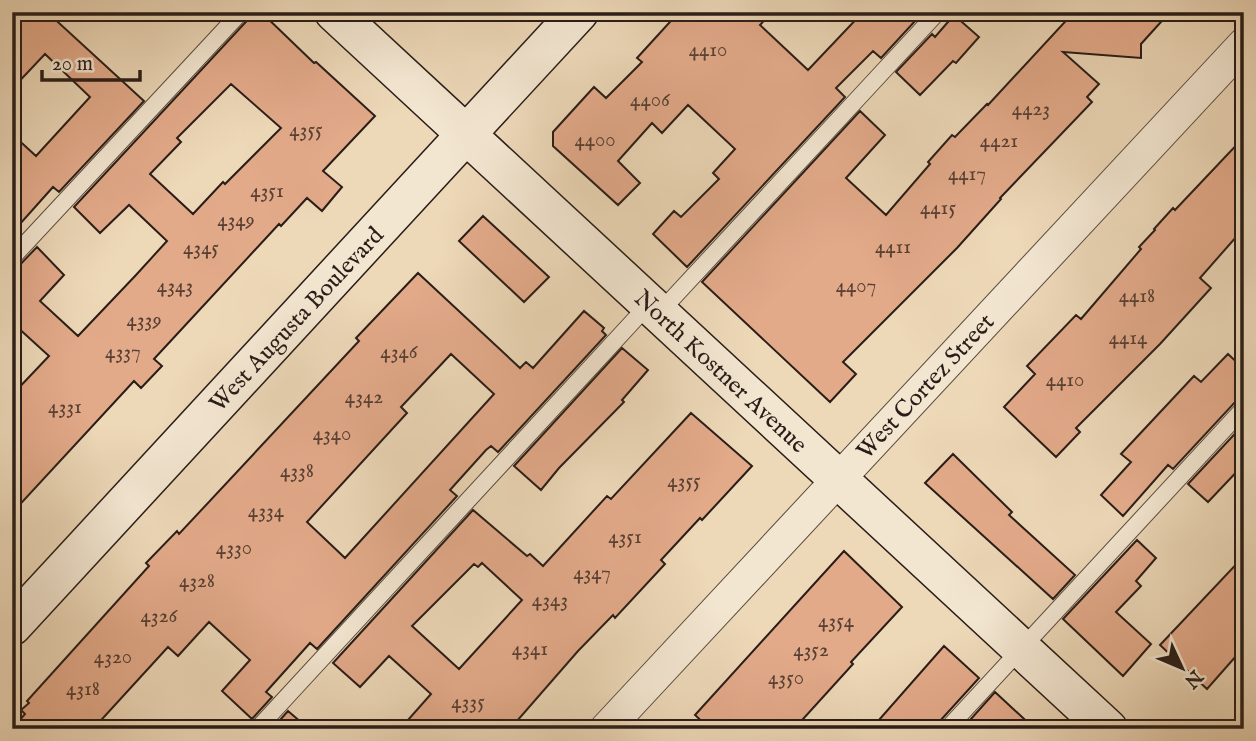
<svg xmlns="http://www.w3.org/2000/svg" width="1256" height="741" viewBox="0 0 1256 741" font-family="'IM FELL English',serif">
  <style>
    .building { fill: #e3aa8a; stroke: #291d18; stroke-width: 2; fill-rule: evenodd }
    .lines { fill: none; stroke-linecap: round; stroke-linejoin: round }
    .lane-casing { stroke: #5a4c40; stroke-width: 18 }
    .street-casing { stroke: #5a4c40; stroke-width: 34 }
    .secondary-casing { stroke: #291d18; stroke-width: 41 }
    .lane { stroke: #f3e6d1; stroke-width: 16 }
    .street { stroke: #f3e6d1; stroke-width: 32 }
    .secondary { stroke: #f3e6d1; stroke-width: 38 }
    .labels { text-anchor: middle; stroke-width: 7; stroke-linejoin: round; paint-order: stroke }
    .number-label { font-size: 21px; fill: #584034 }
    .street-label { font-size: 24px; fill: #291d18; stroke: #f3e6d1 }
  </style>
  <rect width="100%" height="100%" fill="#edd8b8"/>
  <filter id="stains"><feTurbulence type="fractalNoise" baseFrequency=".00286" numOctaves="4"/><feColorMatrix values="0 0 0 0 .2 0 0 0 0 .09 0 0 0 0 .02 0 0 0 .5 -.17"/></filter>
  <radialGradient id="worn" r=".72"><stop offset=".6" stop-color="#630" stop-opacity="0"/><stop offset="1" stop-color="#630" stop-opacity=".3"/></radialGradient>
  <!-- building -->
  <path class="building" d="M 12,12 L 47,12 L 144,101 L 59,192 L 53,187 L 12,233 L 12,134 L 36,156 L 90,97 L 45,54 L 12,89 Z
    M 255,12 L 261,12 L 314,63 L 316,62 L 375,116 L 323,171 L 342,187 L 322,211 L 307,198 L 281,226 L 279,224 L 154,359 L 162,366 L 141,388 L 134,381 L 12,513 L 12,395 L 49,356 L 16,326 L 12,330 L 12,273 L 37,247 L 64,275 L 40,301 L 78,336 L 136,275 L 167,241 L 129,205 L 100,233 L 74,207 ZM 231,84 L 281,128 L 225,184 L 223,182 L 193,214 L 150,174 L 181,142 L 177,138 Z
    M 679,12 L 772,12 L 760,25 L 808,70 L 863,12 L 908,12 L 916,20 L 881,58 L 873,51 L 836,88 L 845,97 L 687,267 L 653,234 L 674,211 L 681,217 L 719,179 L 713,173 L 735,149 L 688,105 L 662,133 L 652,123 L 618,161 L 640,183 L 618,205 L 553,146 L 553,132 L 594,87 L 606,98 L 642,62 L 637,58 Z
    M 1074,12 L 1170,12 L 1141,44 L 1141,58 L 1063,52 L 1099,84 L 1087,97 L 1092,102 L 1000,198 L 1001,199 L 957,248 L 843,362 L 856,374 L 830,402 L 702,282 L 860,111 L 885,135 L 846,178 L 886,215 L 930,164 L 928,162 L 952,135 L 955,137 L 987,104 L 988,105 Z
    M 954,15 L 979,37 L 956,63 L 953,61 L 920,95 L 896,72 L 932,34 L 935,37 Z
    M 1244,137 L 1244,228 L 1200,278 L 1211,288 L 1160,344 L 1076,428 L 1080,432 L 1056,457 L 1004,407 L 1035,374 L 1027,366 L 1076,315 L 1081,319 L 1141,249 L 1139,247 L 1155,230 L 1154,229 L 1173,208 L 1175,210 Z
    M 483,216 L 549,277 L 524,302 L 459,241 Z
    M 418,273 L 520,368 L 526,362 L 533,368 L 584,311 L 604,328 L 602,331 L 606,335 L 498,452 L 491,446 L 486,450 L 450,490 L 457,496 L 317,649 L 310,643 L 266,692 L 272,697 L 252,719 L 222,691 L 250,660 L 209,622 L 178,656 L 168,647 L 93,729 L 12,729 L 25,714 L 21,710 L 29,703 L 27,701 L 149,566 L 146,563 L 177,531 L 179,534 L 359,341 L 356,338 ZM 451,354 L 494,394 L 345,558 L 307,522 L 407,413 L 401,407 Z
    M 622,348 L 648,370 L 622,400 L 624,402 L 559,468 L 541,490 L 514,466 Z
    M 1228,354 L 1244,369 L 1244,398 L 1236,401 L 1173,469 L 1168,465 L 1123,516 L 1101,495 L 1131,462 L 1121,454 L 1194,376 L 1201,382 Z
    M 691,413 L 752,466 L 702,520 L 700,518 L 661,560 L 665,564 L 615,618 L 613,615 L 578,651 L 510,729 L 400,729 L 431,694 L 389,656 L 360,687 L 333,663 L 473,510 L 527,556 L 530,554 L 543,566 L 607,496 L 611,499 ZM 482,563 L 522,600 L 459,669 L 412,626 L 474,564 L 478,567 Z
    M 1244,424 L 1244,464 L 1208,502 L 1188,484 Z
    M 953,454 L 1012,512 L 1009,515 L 1075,575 L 1053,599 L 925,483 Z
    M 1137,540 L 1156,558 L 1136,581 L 1141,586 L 1116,612 L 1151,644 L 1123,676 L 1063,619 Z
    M 844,551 L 902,607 L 851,662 L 853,664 L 794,729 L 710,729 L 695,715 Z
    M 1244,556 L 1244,647 L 1207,689 L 1160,645 Z
    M 944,646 L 979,678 L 939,722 L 937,729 L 871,729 Z
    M 995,692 L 1035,729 L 962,729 Z
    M 288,711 L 309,729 L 272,729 Z"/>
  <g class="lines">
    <defs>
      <path id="lane" d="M 12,258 L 241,12
        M 659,313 L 938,12
        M 257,729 L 649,304
        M 947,729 L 1244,408"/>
      <path id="street" d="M 606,729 L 1244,44"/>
      <path id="secondary" d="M 334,12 L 1108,729
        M 12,626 L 579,12"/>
    </defs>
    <!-- lane casing -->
    <use href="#lane" class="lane-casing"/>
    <!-- street casing -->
    <use href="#street" class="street-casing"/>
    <!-- secondary casing -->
    <use href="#secondary" class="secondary-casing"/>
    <!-- lane -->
    <use href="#lane" class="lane"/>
    <!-- street -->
    <use href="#street" class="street"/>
    <!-- secondary -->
    <use href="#secondary" class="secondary"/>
  </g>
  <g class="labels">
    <!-- number labels -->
    <g class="number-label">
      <text x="708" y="56">4410</text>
      <text x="650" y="106">4406</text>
      <text x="1031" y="115">4423</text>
      <text x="306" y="136">4355</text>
      <text x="595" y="146">4400</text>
      <text x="999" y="147">4421</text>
      <text x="967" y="180">4417</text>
      <text x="267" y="197">4351</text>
      <text x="938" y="214">4415</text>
      <text x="236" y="226">4349</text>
      <text x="893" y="253">4411</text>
      <text x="201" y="254">4345</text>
      <text x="175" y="292">4343</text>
      <text x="856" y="292">4407</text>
      <text x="1137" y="302">4418</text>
      <text x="144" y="326">4339</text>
      <text x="1128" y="344">4414</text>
      <text x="123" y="358">4337</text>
      <text x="399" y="358">4346</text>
      <text x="1065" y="386">4410</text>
      <text x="364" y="403">4342</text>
      <text x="65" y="413">4331</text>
      <text x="332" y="440">4340</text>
      <text x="297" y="477">4338</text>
      <text x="684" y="487">4355</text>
      <text x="266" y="517">4334</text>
      <text x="625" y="543">4351</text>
      <text x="234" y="554">4330</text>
      <text x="592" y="579">4347</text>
      <text x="197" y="587">4328</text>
      <text x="550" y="606">4343</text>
      <text x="159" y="622">4326</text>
      <text x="836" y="627">4354</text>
      <text x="530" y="655">4341</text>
      <text x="811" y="656">4352</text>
      <text x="113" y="663">4320</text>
      <text x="786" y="684">4350</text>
      <text x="83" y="695">4318</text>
      <text x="468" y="708">4335</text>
    </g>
    <!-- street labels -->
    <g class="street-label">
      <text transform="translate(296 319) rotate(-47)" y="8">West Augusta Boulevard</text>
      <text transform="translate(721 371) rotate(43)" y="8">North Kostner Avenue</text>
      <text transform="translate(925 386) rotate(-47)" y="8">West Cortez Street</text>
    </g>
  </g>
  <!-- margin -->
  <rect width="1256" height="741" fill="none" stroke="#edd8b8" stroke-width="42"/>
  <rect x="14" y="14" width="1228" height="713" fill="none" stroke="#291d18" stroke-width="3.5"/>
  <rect x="21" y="21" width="1214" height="699" fill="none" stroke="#291d18" stroke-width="2"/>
  <!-- north arrow -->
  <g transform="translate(1182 668) rotate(134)" stroke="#f3e6d1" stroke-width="5" paint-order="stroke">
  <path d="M0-5L12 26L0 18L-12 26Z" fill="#291d18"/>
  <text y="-10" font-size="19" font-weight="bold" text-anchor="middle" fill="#291d18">N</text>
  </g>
  <!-- scale -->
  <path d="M42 70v10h98v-10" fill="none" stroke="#291d18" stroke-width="3.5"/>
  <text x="52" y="70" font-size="21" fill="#291d18" stroke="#f3e6d1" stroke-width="5" paint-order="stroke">20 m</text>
  <rect width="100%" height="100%" filter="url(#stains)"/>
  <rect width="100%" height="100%" fill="url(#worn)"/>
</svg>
